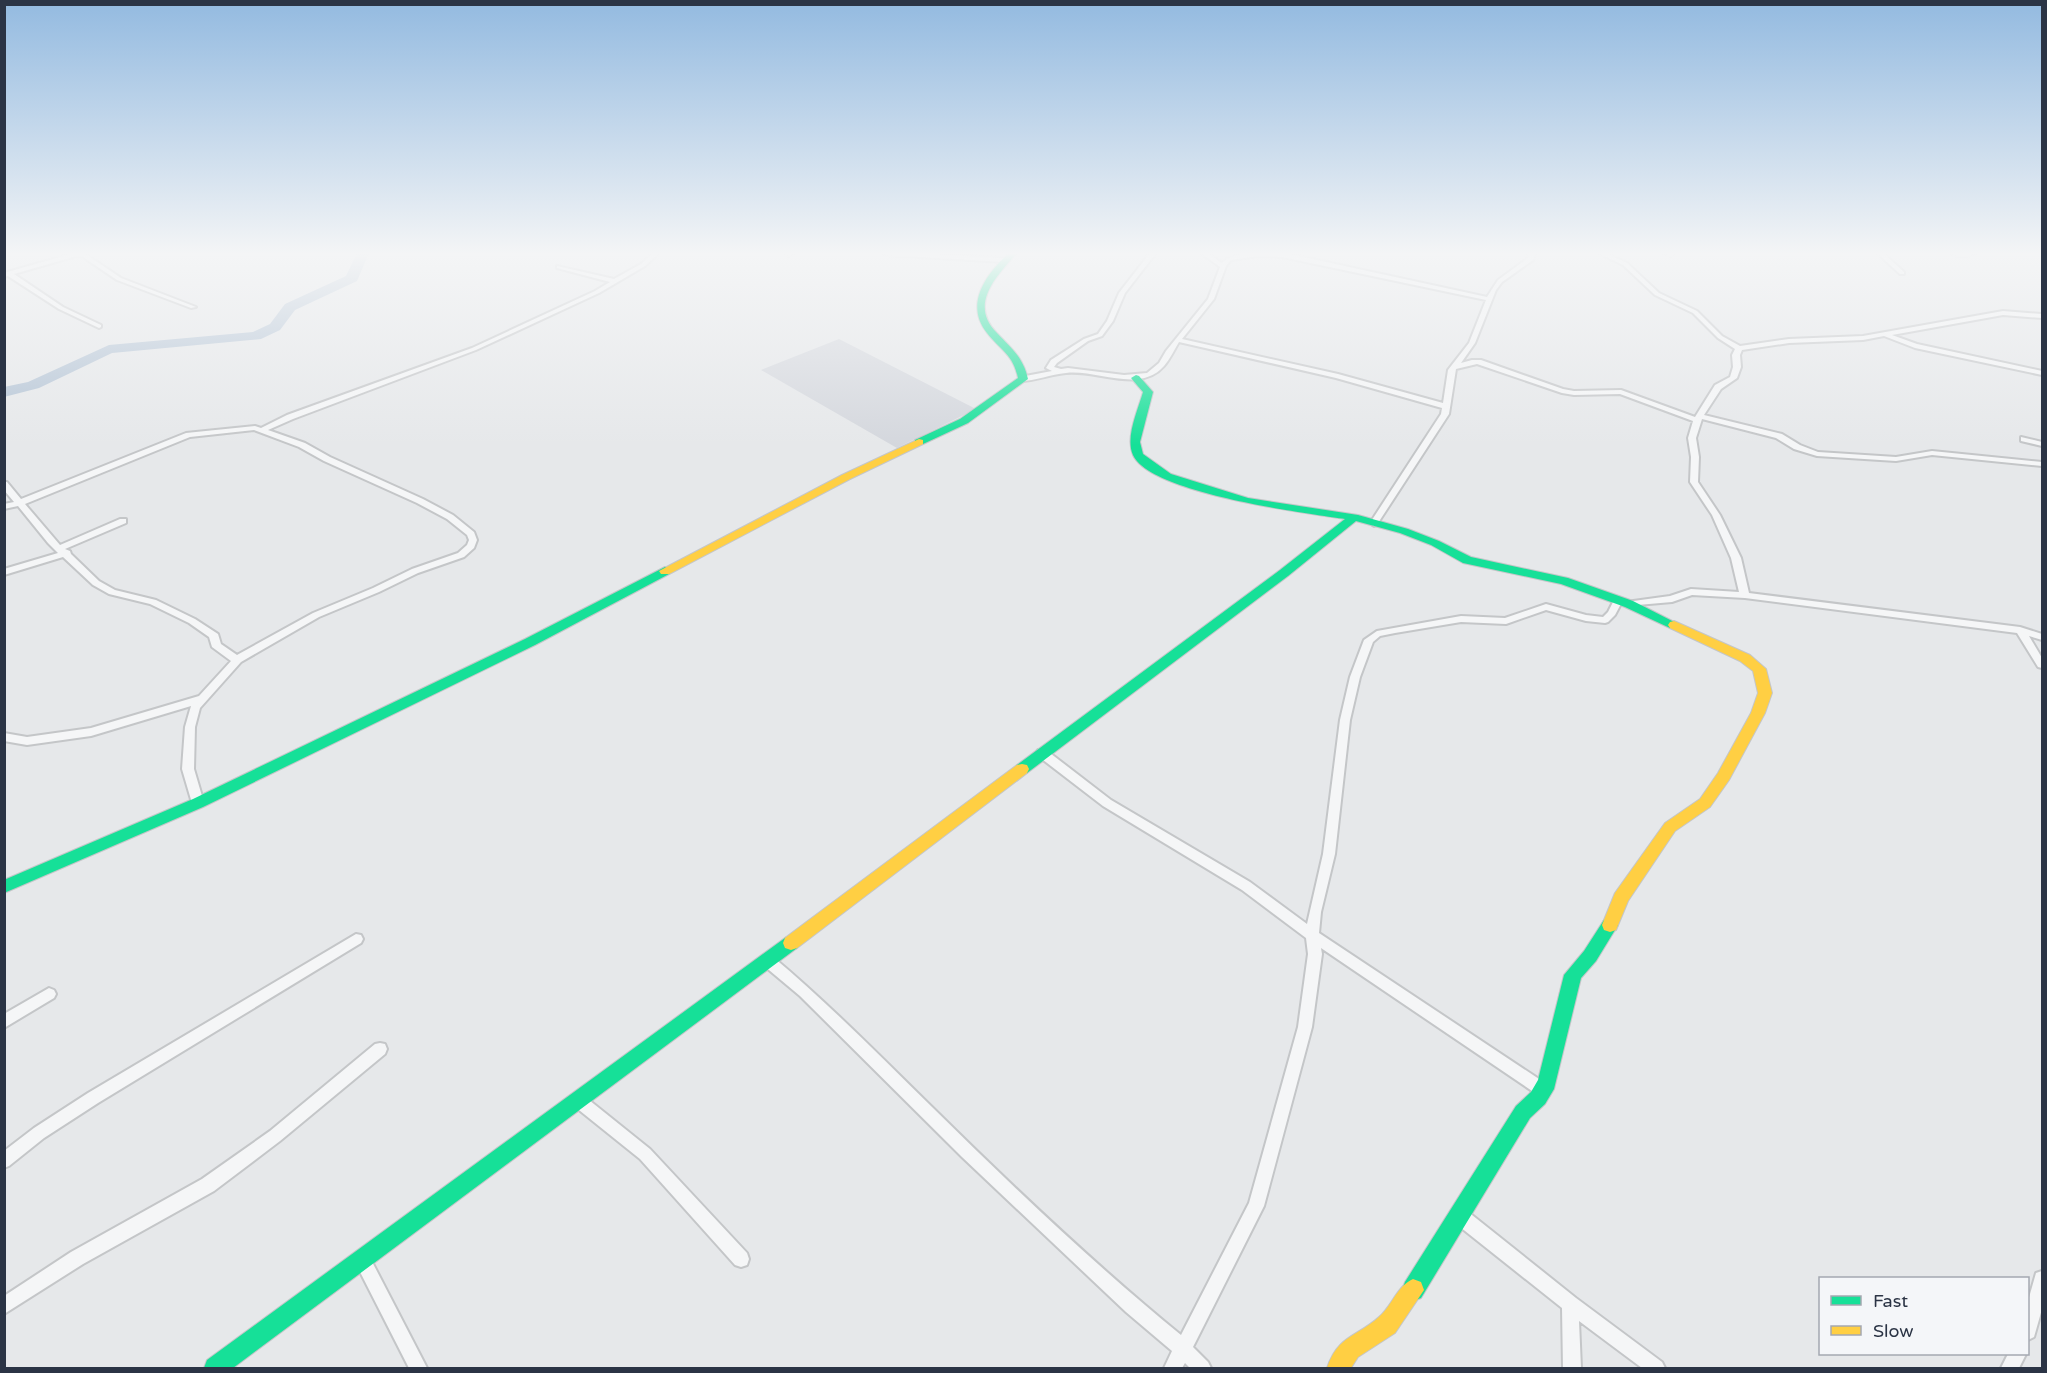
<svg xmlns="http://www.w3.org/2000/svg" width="2047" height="1373" viewBox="0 0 2047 1373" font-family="'Varela Round',sans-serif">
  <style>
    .built { fill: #d4d7dd }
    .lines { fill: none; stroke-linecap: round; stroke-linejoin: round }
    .river { fill: #b4c4d5; fill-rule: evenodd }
    .street-casing { stroke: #c4c6c8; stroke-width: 4 }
    .fast-casing { stroke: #c4c6c8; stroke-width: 2 }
    .slow-casing { stroke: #c4c6c8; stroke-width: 2 }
    .street { fill: #f5f6f7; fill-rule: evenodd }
    .fast { fill: #16e098; fill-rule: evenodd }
    .slow { fill: #ffcf43; fill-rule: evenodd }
  </style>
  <rect width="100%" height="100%" fill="#e6e8ea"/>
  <!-- built -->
  <path class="built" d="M 839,339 L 976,409 L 897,448 L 761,370 Z"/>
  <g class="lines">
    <!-- river -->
    <path class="river" d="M 357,253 L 369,253 L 357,281 L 295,310 L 280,330 L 261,339 L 112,353 L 39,388 L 4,397 L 4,387 L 28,382 L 109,345 L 253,332 L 270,324 L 285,304 L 346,276 Z"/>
    <defs>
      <path id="street" d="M 74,253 L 84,253 L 121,278 L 196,307 L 191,308 L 117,280 L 80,255 L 14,274 L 63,307 L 101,325 L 101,327 L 99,328 L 59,309 L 8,276 L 4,277 L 4,273 Z
        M 653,253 L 659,253 L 645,266 L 599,293 L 476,350 L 293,419 L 268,430 L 305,443 L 330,457 L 423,499 L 453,515 L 474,532 L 477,540 L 474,548 L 464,557 L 418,573 L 379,592 L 319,617 L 241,662 L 200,708 L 195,727 L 194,769 L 204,803 L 202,806 L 194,806 L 192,803 L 182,769 L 185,727 L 191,706 L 91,736 L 27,745 L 4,741 L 4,733 L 27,737 L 91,728 L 199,696 L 231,661 L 212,647 L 209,637 L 189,623 L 150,604 L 109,594 L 93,585 L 63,557 L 4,575 L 4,569 L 58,553 L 48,543 L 18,506 L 4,509 L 4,504 L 14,502 L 4,490 L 4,482 L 7,482 L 21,499 L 186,433 L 255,426 L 261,428 L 287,415 L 472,348 L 595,291 L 610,282 L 557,268 L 557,266 L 614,279 L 641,264 ZM 254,430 L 299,447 L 324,461 L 417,503 L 447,519 L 467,535 L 469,540 L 467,545 L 458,553 L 412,569 L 373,588 L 313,613 L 237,655 L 221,644 L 218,634 L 195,619 L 156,600 L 115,590 L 99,581 L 71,554 L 70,551 L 65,549 L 126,523 L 126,519 L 120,519 L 60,545 L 25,504 L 190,437 Z
        M 787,253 L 795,253 L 789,256 L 786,254 Z
        M 883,253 L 910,253 L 1004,258 L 1007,260 L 1004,262 L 886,255 Z
        M 1150,253 L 1156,253 L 1125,293 L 1113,321 L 1102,336 L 1088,341 L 1057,363 L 1054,367 L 1061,369 L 1068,368 L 1124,375 L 1147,373 L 1159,363 L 1166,351 L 1208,299 L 1220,267 L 1201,253 L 1207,253 L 1222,263 C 1233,250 1269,253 1285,253 L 1487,297 L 1498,280 L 1528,258 L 1529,253 L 1535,253 L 1533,260 L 1502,282 L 1496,290 L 1475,343 L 1461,363 L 1472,360 L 1481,360 L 1563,389 L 1574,391 L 1621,390 L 1695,417 L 1715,385 L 1730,377 L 1733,367 L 1732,355 L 1735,349 L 1718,338 L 1693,313 L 1655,295 L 1623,265 L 1598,253 L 1605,253 L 1627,263 L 1659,293 L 1697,311 L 1722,336 L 1740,346 L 1789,339 L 1863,336 L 2003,311 L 2042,314 L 2042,318 L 2003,315 L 1892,335 L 1917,344 L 2042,371 L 2042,375 L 1915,348 L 1884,336 L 1863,340 L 1789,343 L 1742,350 L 1740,355 L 1741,367 L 1737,378 L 1721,389 L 1704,415 L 1782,434 L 1800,445 L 1818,452 L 1896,457 L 1932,451 L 2042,462 L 2042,466 L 1932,455 L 1896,461 L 1817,456 L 1794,449 L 1776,438 L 1702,419 L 1696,438 L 1699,457 L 1698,482 L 1720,515 L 1741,558 L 1749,593 L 2020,627 L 2042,634 L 2042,640 L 2029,636 L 2042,658 L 2042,668 L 2038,667 L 2017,633 L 1745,598 L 1692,595 L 1672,602 L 1626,606 L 1624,604 L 1626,602 L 1670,596 L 1691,589 L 1739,592 L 1731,558 L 1712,515 L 1690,482 L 1691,457 L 1688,438 L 1693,421 L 1620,394 L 1574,395 L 1562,393 L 1477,364 L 1456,369 L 1449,414 L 1378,523 L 1374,526 L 1370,523 L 1441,414 L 1442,408 L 1336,378 L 1179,342 C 1174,350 1170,359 1164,366 C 1140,394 1096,369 1066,373 C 1051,374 1036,381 1020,381 L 1020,377 L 1052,371 L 1046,368 L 1051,360 L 1084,339 L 1098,334 L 1107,321 L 1119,293 ZM 1258,256 L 1282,257 L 1486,300 L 1469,343 L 1448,370 L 1443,403 L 1338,374 L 1182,339 L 1214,299 L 1226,266 L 1231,260 Z
        M 1663,253 L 1673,253 L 1674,254 L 1671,256 Z
        M 1877,253 L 1883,253 L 1904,272 L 1904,274 L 1900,274 Z
        M 1953,253 L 1976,253 C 1971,256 1957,257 1952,254 Z
        M 2021,437 L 2042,442 L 2042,446 L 2021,441 Z
        M 1618,597 L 1623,600 L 1615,615 L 1608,622 L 1605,623 L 1586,621 L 1546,610 L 1506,624 L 1461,622 L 1395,633 L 1380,636 L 1373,642 L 1360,677 L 1350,720 L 1335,854 L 1321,912 L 1319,933 L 1548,1085 L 1550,1090 L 1548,1095 L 1543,1097 L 1538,1095 L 1321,948 L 1322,954 L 1312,1027 L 1264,1206 L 1193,1347 L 1208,1362 L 1211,1368 L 1190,1368 L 1185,1363 L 1182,1368 L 1164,1368 L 1172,1351 L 1126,1312 L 962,1157 L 800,996 L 763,965 L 761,961 L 763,957 L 768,955 L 773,957 C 829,1004 880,1056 932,1107 C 1011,1185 1095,1265 1181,1335 L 1249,1203 L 1298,1027 L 1308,954 L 1306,938 L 1242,890 L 1103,806 L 1038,756 L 1036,753 L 1038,750 L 1046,750 L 1111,800 L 1250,882 L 1307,924 L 1323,854 L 1340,720 L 1350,677 L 1364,640 L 1377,631 L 1461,616 L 1505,618 L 1546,604 L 1586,615 L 1603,617 L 1608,612 L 1615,598 Z
        M 356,934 L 361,935 L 363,939 L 361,943 L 98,1103 L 44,1138 L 9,1166 L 4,1168 L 4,1151 L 34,1128 L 88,1093 Z
        M 49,988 L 54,990 L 56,994 L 54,998 L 4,1028 L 4,1014 Z
        M 380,1043 L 385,1044 L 387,1049 L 385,1054 L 280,1141 L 214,1191 L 83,1264 L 4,1314 L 4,1296 L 71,1252 L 202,1179 L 270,1131 L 375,1044 Z
        M 579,1094 L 584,1096 L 650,1149 L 747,1253 L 749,1259 L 747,1265 L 741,1267 L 735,1265 L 640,1159 L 574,1106 L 572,1101 L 574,1096 Z
        M 1461,1209 L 1467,1211 L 1576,1298 L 1662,1362 L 1665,1368 L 1642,1368 L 1579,1321 L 1581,1368 L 1563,1368 L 1562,1308 L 1455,1223 L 1453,1217 L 1455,1211 Z
        M 362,1252 L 368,1254 L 427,1368 L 409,1368 L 354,1260 L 356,1254 Z
        M 2042,1271 L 2042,1309 L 2034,1337 L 2028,1340 L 2028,1301 L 2036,1273 Z
        M 2008,1354 L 2026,1354 L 2019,1368 L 2001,1368 Z"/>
      <path id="fast" d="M 1009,253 L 1017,253 C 997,276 968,304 997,333 C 1012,349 1023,357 1028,379 L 968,423 L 923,444 L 915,444 L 915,440 L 960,419 L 1018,378 C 1013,354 1001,351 987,333 C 964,304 986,274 1009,253 Z
        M 1136,375 L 1139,376 L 1153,392 L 1140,442 L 1143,454 L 1171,474 L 1248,498 L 1358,515 L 1408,529 L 1439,541 L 1471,557 L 1568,578 L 1633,601 L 1680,625 L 1678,628 L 1670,628 L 1625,607 L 1561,584 L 1463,563 L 1431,545 L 1400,533 L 1356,521 L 1288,576 L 1027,773 L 1017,773 L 1015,769 L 1017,765 L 1280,570 L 1345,519 C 1304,513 1150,493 1133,455 C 1125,437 1138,410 1143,392 L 1131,378 Z
        M 665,567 L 671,571 L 669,574 L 535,645 L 203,807 L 4,893 L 4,880 L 193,799 L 525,639 Z
        M 1610,918 L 1616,920 L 1618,925 L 1596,961 L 1581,978 L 1554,1089 L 1545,1104 L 1530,1118 L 1421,1298 L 1413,1301 L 1405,1298 L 1402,1290 L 1405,1282 L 1516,1106 L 1531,1092 L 1538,1080 L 1564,975 L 1584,951 L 1604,920 Z
        M 791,936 L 797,938 L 799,943 L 797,948 L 233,1368 L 204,1368 L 207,1360 L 785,938 Z"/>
      <path id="slow" d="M 919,439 L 923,440 L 923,444 L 850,479 L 669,574 L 661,574 L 659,571 L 842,475 Z
        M 1674,621 L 1750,655 L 1766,669 L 1772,693 L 1765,713 L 1729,780 L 1710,807 L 1675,831 L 1628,901 L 1616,930 L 1610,932 L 1604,930 L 1602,925 L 1615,893 L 1665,823 L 1700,799 L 1718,773 L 1751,713 L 1758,693 L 1753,671 L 1740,661 L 1670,628 L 1668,625 L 1670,622 Z
        M 1022,764 L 1027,765 L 1029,769 L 1027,773 L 797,948 L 791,950 L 785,948 L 783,943 L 785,938 L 1017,765 Z
        M 1413,1279 L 1421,1282 L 1424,1290 L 1395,1333 L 1358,1357 L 1351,1368 L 1327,1368 C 1338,1335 1357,1337 1379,1317 C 1392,1306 1397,1286 1413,1279 Z"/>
    </defs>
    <!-- street casing -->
    <use href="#street" class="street-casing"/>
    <!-- fast casing -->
    <use href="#fast" class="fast-casing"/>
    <!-- slow casing -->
    <use href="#slow" class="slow-casing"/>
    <!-- street -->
    <use href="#street" class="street"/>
    <!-- fast -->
    <use href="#fast" class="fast"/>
    <!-- slow -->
    <use href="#slow" class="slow"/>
  </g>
  <!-- sky -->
  <linearGradient id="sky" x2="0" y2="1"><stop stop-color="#93bae0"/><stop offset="0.57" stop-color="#f4f5f6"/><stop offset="1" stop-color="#f4f5f6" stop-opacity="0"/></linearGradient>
  <rect width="2047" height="445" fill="url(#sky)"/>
  <!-- border -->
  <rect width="2047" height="1373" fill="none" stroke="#2b3445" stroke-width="12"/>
  <!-- legend -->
  <rect x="1819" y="1277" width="210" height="78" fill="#f4f6f9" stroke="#a4a8b1" stroke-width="1.5"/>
  <rect x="1831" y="1296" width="30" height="9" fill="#16e098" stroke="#a4a8b1" stroke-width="1.5"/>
  <text x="1873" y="1307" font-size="18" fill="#2b3445">Fast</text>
  <rect x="1831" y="1326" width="30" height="9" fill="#ffcf43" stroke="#a4a8b1" stroke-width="1.5"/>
  <text x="1873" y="1337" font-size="18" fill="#2b3445">Slow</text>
</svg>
